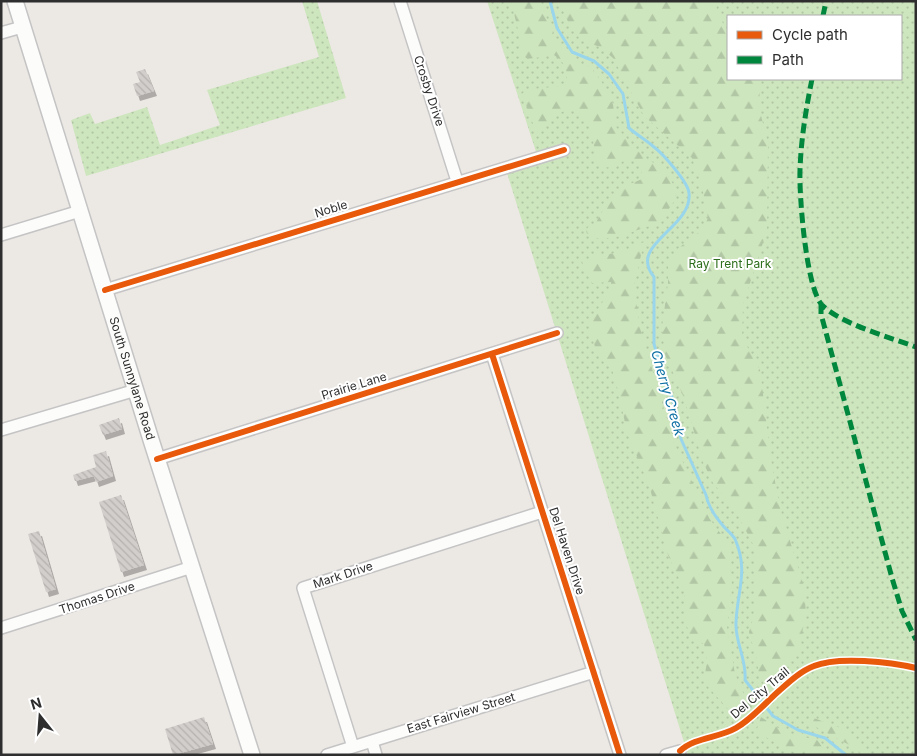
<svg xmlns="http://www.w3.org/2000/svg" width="917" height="756" viewBox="0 0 917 756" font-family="Inter,sans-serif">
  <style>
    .grass { fill: url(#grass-dots); fill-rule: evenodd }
    .forest { fill: url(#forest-firs) }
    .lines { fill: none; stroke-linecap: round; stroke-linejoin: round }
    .stream { stroke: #99d6ec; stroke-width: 3 }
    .building { fill: url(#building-back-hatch); filter: url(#shadow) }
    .minor-casing { stroke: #c5c4c5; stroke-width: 14 }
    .secondary-casing { stroke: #c5c4c5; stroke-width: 18 }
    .minor { stroke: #fcfcfb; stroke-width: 11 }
    .secondary { stroke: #fcfcfb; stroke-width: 15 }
    .quiet { stroke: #00873e; stroke-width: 5; stroke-dasharray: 10 5; stroke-linecap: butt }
    .cycleway-casing { stroke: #fff; stroke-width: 9 }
    .cycleway { stroke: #e8590c; stroke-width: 6 }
    .labels { text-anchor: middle; stroke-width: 4; stroke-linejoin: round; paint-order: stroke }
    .street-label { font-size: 12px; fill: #2e2e2e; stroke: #fff }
    .park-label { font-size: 12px; fill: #2c6e1b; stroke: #fff }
    .water-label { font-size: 14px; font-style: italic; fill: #0d6fa3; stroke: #fff }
  </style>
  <defs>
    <pattern id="grass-dots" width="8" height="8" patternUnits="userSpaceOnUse" patternTransform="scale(1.25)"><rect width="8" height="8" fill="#cee6be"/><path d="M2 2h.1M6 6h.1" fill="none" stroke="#b1c6a4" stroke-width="1.8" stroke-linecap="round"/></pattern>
    <pattern id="forest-firs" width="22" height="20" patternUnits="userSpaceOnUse" patternTransform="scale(1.25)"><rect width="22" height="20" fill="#cee6be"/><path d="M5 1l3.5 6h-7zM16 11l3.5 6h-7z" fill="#b1c6a4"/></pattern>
    <pattern id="building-back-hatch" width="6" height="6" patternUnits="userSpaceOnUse" patternTransform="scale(1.25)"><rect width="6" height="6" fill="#d1cecb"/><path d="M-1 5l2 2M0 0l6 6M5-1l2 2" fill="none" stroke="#b4b1af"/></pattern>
    <filter id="shadow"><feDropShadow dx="3" dy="5" stdDeviation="0" flood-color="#0004"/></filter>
  </defs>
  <rect width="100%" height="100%" fill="#ece8e4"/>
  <!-- grass -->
  <path class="grass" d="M 302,1 L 317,1 L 346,98 L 86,176 L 71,120 L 90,113 L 95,124 L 147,107 L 160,145 L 220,125 L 207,90 L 319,57 Z
    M 487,1 L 916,1 L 916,755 L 688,755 L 507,173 L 539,161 ZM 728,16 L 901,16 L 901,79 L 728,79 Z"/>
  <!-- forest -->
  <path class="forest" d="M 511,1 L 539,1 L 556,39 L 574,61 L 592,68 L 605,87 L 613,104 L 616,127 L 642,155 L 648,160 L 662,167 L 677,190 L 675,200 L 660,222 L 621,236 L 601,239 L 588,236 L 586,231 L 588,227 L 594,226 L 602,212 L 623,187 L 642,179 L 641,166 L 636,160 L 623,161 L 615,168 L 604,167 L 596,161 L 593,139 L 587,119 L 571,109 C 553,112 551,127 536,132 L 522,94 L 526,90 L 561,86 L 567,81 C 567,69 565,62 554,55 L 528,59 L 520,54 L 519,34 Z
    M 559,1 L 714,1 L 728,36 L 728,79 L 752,79 L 760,84 L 759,108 L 768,143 L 767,230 L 743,305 L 742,337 L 760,370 L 771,460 L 780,508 L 804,587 L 806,614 L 798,653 L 769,690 L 759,677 L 757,660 L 749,632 L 753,619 L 756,596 L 755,548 L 734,508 L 713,483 L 703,462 L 684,398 L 665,354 L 662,327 L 668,283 L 668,265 L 676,250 L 703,229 L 708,218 L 702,186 L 692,158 L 644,116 L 613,58 L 600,47 L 581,40 L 569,24 Z
    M 644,242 L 634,286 L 640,328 L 674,443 L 709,518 L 729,545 L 732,587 L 727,627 L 735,674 L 745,697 L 754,705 L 739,720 L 725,706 L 704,682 L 707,660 L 704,644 L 691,638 L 685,621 L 684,589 L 668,555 L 649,485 L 627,433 L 620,398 L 610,362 L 595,347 L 588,323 L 611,290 L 611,282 L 592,283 L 585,271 L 582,261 L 597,255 L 618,253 Z
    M 761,717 L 786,733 L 817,740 L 823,748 L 825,755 L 799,755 L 756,732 Z
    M 811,717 L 843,729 L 872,755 L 861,755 L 853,747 L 816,727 L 805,724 Z"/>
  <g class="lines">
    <!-- stream -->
    <path class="stream" d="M 550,1 L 557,28 L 572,52 L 594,61 L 609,74 L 623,94 L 629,128 C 637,135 646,140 654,147 C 663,154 688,182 689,193 C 693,228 627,244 654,277 L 654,344 L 665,383 L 672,397 L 681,439 L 706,495 C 708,506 717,519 725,528 C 728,531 733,535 735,539 C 749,571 737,591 736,623 C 735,642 747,660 745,680 L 773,716 L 798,730 L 825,738 L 846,755"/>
  </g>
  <!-- building -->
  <path class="building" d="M 145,69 L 154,91 L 137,96 L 133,84 L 140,82 L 136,72 Z
    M 119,418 L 122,429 L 103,435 L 99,425 Z
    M 106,451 L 113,476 L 96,482 L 94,476 L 75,481 L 73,475 L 96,467 L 93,455 Z
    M 121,495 L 144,565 L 121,572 L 99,502 Z
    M 39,531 L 56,589 L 46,592 L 28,534 Z
    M 204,717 L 213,744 L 173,755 L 165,729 Z"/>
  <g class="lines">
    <defs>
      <path id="minor" d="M 400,1 L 457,181
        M 1,33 L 22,27
        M 1,235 L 80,211
        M 105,290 L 564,150
        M 492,354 L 620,755
        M 1,430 L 136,390
        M 157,459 L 557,333
        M 1,628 L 192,567
        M 372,741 L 376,755
        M 353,747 L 303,588 L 542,512
        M 327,755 L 594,672
        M 666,755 L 680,751"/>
      <g id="secondary">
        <path id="s1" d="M 15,1 L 152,443 L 252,755"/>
      </g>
    </defs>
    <!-- minor casing -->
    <use href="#minor" class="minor-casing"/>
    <!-- secondary casing -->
    <use href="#secondary" class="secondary-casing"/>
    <!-- minor -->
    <use href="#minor" class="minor"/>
    <!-- secondary -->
    <use href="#secondary" class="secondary"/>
    <!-- quiet -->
    <path class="quiet" d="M 823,16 L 826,1
      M 812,79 C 806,109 801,139 800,170 C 799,195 806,288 822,305 C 841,324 889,337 916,347
      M 821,304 L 821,314 L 892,578 L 902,611 L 916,640"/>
    <defs>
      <path id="cycleway" d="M 105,290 L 564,150
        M 492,354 L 620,755
        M 157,459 L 557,333
        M 680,751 C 695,737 719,738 736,728 C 752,719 766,702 780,690 C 790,681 801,671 814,666 C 837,656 891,662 916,668"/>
    </defs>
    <!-- cycleway casing -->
    <use href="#cycleway" class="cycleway-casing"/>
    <!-- cycleway -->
    <use href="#cycleway" class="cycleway"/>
  </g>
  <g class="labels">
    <!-- street labels -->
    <g class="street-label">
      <text transform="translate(429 91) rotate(72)" y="4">Crosby Drive</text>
      <text transform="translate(331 209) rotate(-17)" y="4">Noble</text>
      <text dy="4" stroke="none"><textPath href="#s1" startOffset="395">South Sunnylane Road</textPath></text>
      <text transform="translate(354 386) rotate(-17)" y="4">Prairie Lane</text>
      <text transform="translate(567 551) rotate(72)" y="4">Del Haven Drive</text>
      <text transform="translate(343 575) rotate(-18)" y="4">Mark Drive</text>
      <text transform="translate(97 598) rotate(-18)" y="4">Thomas Drive</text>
      <text transform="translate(760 693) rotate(-40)" y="4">Del City Trail</text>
      <text transform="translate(461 713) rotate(-17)" y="4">East Fairview Street</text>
    </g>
    <!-- park labels -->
    <g class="park-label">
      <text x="730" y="268">Ray Trent Park</text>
    </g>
    <!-- water labels -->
    <g class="water-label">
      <text transform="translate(668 393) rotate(74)" y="5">Cherry Creek</text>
    </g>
  </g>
  <!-- border -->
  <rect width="917" height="756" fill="none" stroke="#2e2e2e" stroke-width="5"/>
  <!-- legend -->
  <rect x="727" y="15" width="175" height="65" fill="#ffffff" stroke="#ababab"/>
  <rect x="737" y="31" width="25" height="8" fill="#e8590c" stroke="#ababab"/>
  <text x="772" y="40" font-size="15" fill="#2e2e2e">Cycle path</text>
  <rect x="737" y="56" width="25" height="8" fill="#00873e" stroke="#ababab"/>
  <text x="772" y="65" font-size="15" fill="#2e2e2e">Path</text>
  <!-- north arrow -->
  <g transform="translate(40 716) rotate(343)" stroke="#ffffff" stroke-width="4" paint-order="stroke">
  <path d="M0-4L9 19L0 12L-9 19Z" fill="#2e2e2e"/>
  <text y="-8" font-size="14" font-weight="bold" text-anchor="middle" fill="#2e2e2e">N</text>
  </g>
</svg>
